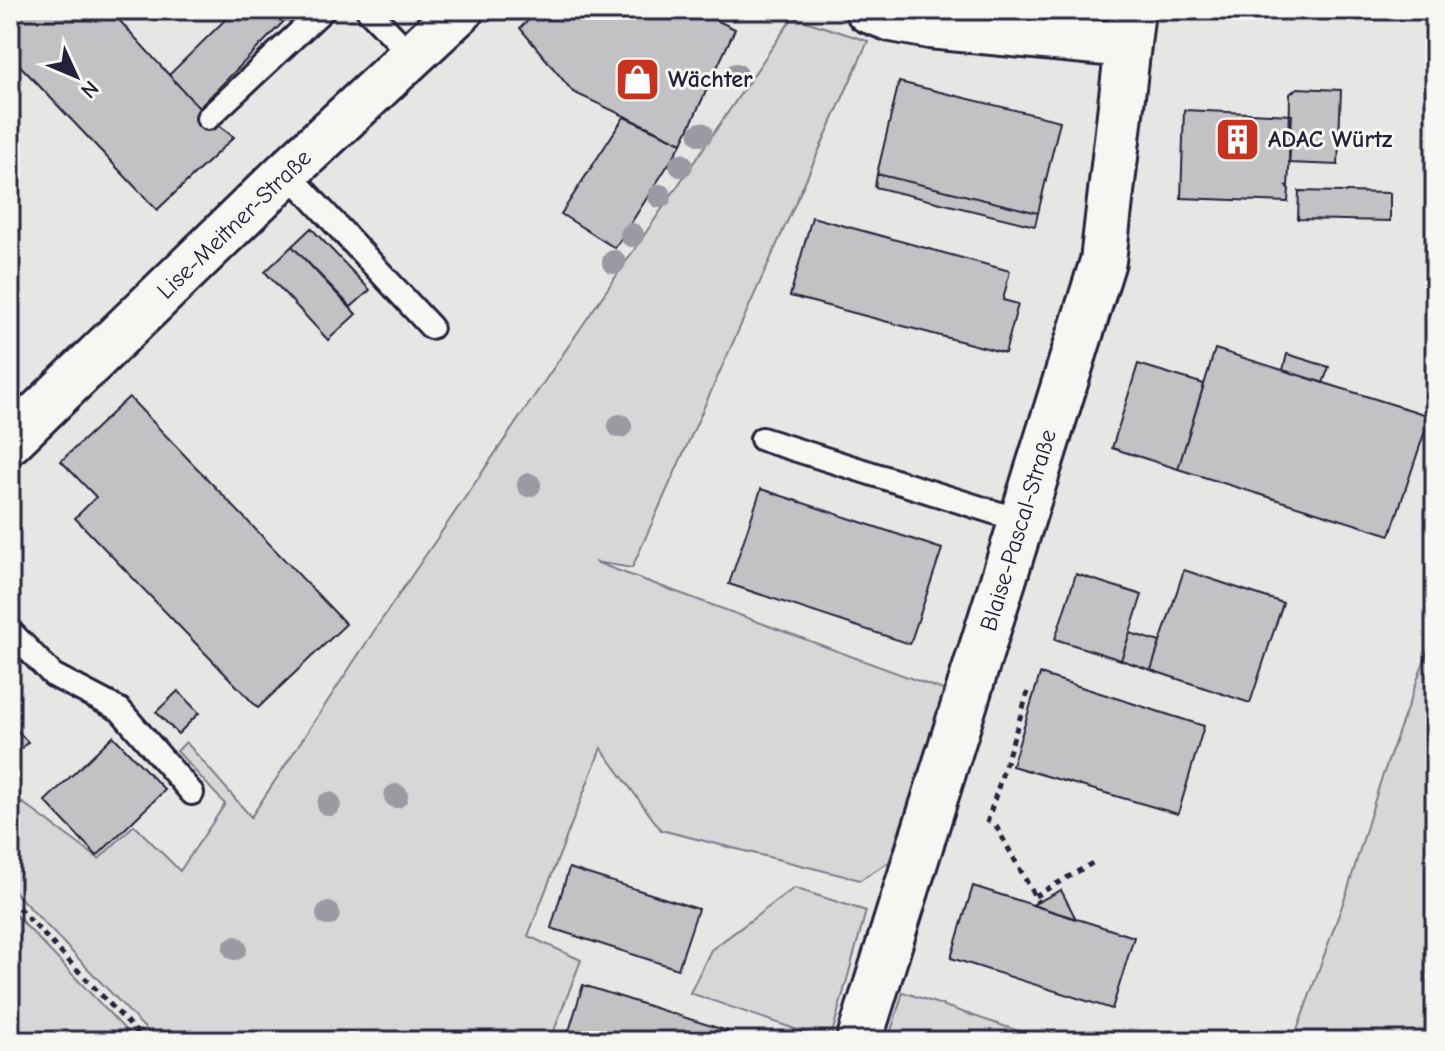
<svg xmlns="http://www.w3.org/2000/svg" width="1445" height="1051" viewBox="0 0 1445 1051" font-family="'Comic Neue',sans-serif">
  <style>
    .built { fill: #e6e6e4 }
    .green { fill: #d7d7d7; stroke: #7c7c89; stroke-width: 2 }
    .building { fill: #c2c2c4; stroke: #22223b; stroke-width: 2 }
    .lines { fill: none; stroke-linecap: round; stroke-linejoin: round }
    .lane-casing { stroke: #22223b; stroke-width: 28 }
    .street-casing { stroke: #22223b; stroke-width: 50 }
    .path { stroke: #22223b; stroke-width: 5; stroke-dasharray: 6 6; stroke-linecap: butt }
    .lane { stroke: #f6f6f2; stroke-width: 22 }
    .street { stroke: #f6f6f2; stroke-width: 44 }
    .tree { fill: #9a9aa3 }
    .labels { text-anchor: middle; stroke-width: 6; stroke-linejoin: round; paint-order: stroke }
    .poi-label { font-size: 24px; font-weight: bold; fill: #22223b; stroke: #f6f6f2; text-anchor: start }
    .street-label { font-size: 24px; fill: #22223b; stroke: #f6f6f2 }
  </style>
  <rect width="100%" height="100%" fill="#f6f6f2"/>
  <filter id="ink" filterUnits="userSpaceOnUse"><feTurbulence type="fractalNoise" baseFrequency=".0125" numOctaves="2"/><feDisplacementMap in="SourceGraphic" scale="16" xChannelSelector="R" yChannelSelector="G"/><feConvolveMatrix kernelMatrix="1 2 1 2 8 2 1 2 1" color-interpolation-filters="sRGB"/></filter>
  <g filter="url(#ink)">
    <!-- built -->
    <path class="built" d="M 10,10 L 1435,10 L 1435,631 L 1380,783 L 1347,892 L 1293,1041 L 1048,1041 L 903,992 L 888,1041 L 550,1041 L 581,960 L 528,936 L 601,747 L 590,561 L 340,1041 L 136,1041 L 10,909 Z"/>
    <!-- green -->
    <path class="green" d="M 793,17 L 868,41 L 632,568 L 595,562 L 946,691 L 889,862 L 860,880 L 661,830 L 601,748 L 528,936 L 581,960 L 550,1041 L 157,1041 L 10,887 L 10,814 L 23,803 L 99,859 L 134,825 L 180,871 L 225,804 L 177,751 L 186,742 L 251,817 L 380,622 Z
      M 1435,631 L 1435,1041 L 1293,1041 L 1347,892 L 1380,783 Z
      M 794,888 L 866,911 L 830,1041 L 690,993 L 711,950 Z
      M 10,909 L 136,1041 L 10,1041 Z
      M 903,992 L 1048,1041 L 888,1041 Z"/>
    <!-- building -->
    <path class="building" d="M 10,10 L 110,10 L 208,118 L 234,137 L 157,210 L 10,55 Z
      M 235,10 L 295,10 L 199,108 L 169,75 Z
      M 539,10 L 695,10 L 735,29 L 682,143 L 573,92 L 520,28 Z
      M 899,82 L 1060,121 L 1038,213 L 877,174 Z
      M 1297,88 L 1341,90 L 1338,165 L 1289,163 L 1290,94 Z
      M 1184,110 L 1292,115 L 1288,187 L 1285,185 L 1289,189 L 1288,202 L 1181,198 Z
      M 624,117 L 682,143 L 615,248 L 561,214 Z
      M 877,174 L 1038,213 L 1035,226 L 875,187 Z
      M 1299,191 L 1390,193 L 1390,221 L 1298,219 Z
      M 812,217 L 1010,271 L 1003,300 L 1018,304 L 1005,353 L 790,296 Z
      M 311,228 L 370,290 L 351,307 L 292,246 Z
      M 292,246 L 356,314 L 328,340 L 265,272 Z
      M 1215,349 L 1430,416 L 1390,535 L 1178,469 Z
      M 1287,354 L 1329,367 L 1323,383 L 1283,370 Z
      M 1138,364 L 1204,384 L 1178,469 L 1112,448 Z
      M 129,397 L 346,624 L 258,708 L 75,518 L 96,497 L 61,461 Z
      M 761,489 L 942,549 L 910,644 L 729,584 Z
      M 1184,570 L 1283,603 L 1250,703 L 1151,670 Z
      M 1076,574 L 1142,595 L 1121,660 L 1055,639 Z
      M 1130,633 L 1160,642 L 1151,670 L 1121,660 Z
      M 1040,674 L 1204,726 L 1178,814 L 1012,766 Z
      M 178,691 L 199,713 L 178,734 L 156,712 Z
      M 10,723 L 28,742 L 10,759 Z
      M 113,736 L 165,790 L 97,856 L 45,801 Z
      M 569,868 L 698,909 L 678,969 L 551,928 Z
      M 973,886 L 1134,937 L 1112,1009 L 951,958 Z
      M 1061,890 L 1076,919 L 1032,905 Z
      M 583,985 L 727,1031 L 724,1041 L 566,1041 Z"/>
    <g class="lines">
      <defs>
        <path id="lane" d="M 368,10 L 412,56
          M 208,118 L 323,10
          M 287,172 L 431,327
          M 762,439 L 1022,521
          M 10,631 L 53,675 L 120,710 L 192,793"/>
        <path id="street" d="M 868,10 L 892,19 L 930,26 L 1127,45
          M 10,441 L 287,172 L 461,10
          M 859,1041 L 1103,261 L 1132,10"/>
      </defs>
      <!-- lane casing -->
      <use href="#lane" class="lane-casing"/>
      <!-- street casing -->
      <use href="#street" class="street-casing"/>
      <!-- path -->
      <path class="path" d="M 987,823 L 1028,692
        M 996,826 L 1038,902
        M 1035,896 L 1096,861
        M 10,899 L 145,1041"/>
      <!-- lane -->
      <use href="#lane" class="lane"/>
      <!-- street -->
      <use href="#street" class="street"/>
    </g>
    <!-- trees -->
    <g class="tree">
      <circle cx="736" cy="75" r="12"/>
      <circle cx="701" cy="134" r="12"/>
      <circle cx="681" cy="165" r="12"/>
      <circle cx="660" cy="196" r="12"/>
      <circle cx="632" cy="235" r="12"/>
      <circle cx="614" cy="262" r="12"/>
      <circle cx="620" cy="426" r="12"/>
      <circle cx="529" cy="485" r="12"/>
      <circle cx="396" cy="796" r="12"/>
      <circle cx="329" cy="804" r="12"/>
      <circle cx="328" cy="914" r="12"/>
      <circle cx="235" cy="948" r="12"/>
    </g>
  </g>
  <!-- icons -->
  <defs>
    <symbol id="shop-square" viewBox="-11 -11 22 22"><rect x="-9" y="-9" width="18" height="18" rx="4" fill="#c8321e" stroke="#f6f6f2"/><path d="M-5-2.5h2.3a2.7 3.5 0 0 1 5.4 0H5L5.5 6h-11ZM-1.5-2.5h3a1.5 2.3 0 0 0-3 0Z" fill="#fff"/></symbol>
    <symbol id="building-square" viewBox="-11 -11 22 22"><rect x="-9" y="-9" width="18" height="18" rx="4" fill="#c8321e" stroke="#f6f6f2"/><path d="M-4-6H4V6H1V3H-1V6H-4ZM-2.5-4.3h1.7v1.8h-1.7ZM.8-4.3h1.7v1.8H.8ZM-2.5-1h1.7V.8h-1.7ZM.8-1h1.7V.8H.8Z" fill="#fff"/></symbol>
  </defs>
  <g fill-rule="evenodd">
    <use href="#shop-square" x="612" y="54" width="51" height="51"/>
    <use href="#building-square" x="1212" y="114" width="51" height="51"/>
  </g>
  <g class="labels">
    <!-- poi labels -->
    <g class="poi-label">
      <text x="668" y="87">Wächter</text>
      <text x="1268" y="147">ADAC Würtz</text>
    </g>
    <!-- street labels -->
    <g class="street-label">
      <text transform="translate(234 224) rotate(-44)" y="8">Lise-Meitner-Straße</text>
      <text transform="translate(1018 530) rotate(-73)" y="8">Blaise-Pascal-Straße</text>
    </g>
  </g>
  <!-- margin -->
  <rect width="1445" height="1051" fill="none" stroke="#f6f6f2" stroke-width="40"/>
  <rect x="20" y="20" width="1405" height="1011" fill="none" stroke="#22223b" stroke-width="3" filter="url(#ink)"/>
  <!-- north arrow -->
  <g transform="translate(76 76) rotate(134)" stroke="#f6f6f2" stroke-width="6" paint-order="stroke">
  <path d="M0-6L14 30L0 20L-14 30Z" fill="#22223b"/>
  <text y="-12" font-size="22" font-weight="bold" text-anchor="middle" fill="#22223b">N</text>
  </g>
</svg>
